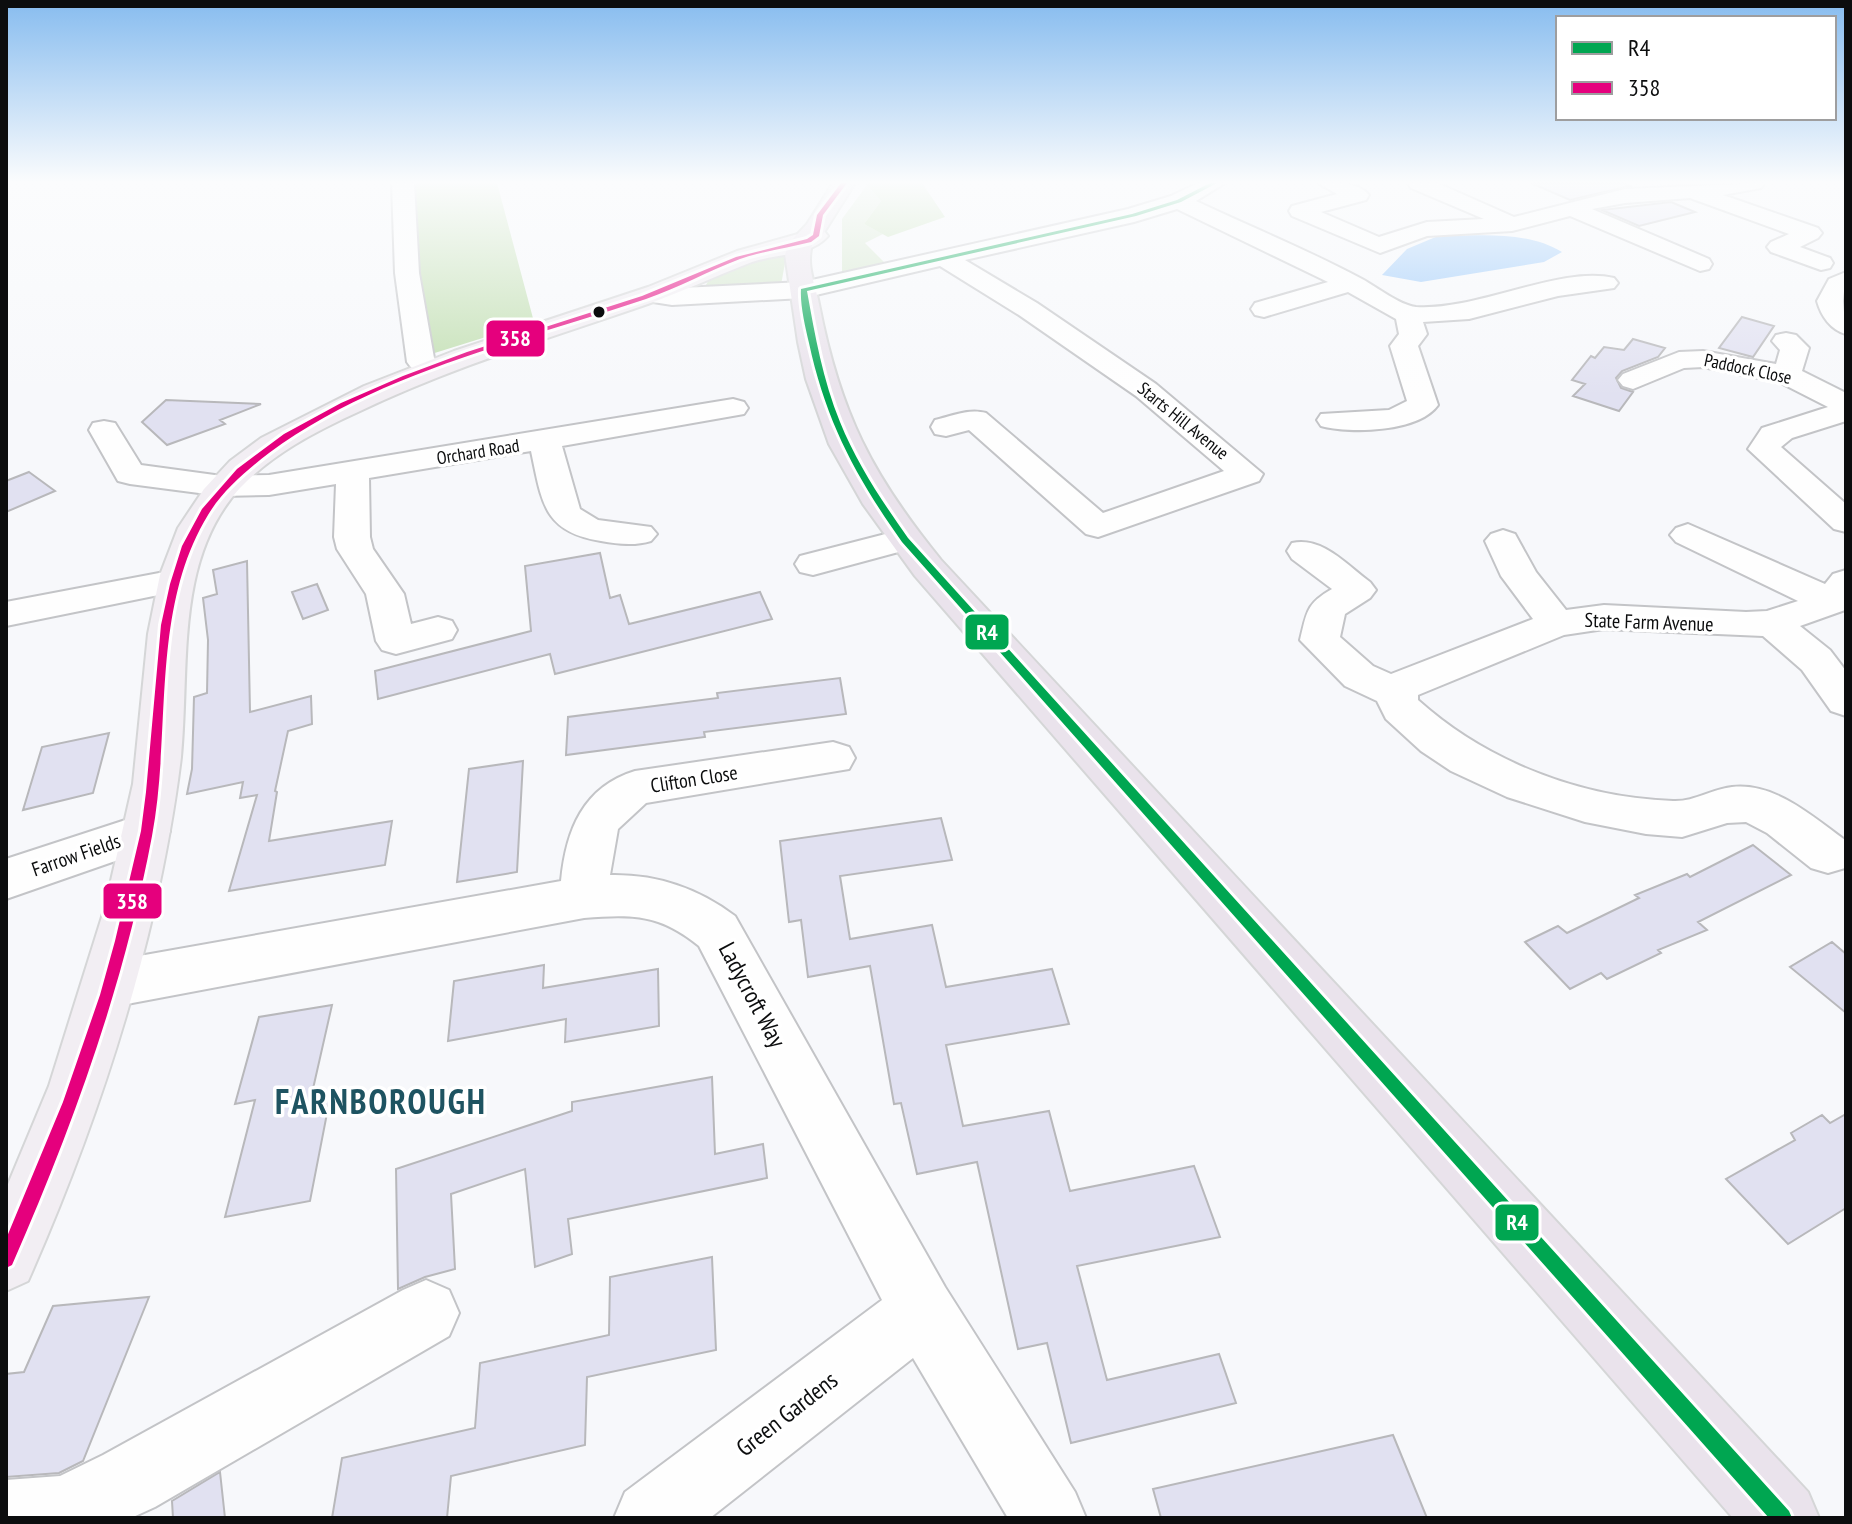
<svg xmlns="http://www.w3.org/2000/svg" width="1852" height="1524" viewBox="0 0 1852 1524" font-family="'PT Sans Narrow',sans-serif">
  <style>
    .green { fill: #d3e6cb }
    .forest { fill: #c2dfb2 }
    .water { fill: #97c7fa }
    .building { fill: #e1e1f1; stroke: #b8b8bb; stroke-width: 2 }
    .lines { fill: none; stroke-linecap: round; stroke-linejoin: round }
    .minor-casing { stroke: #c3c4c7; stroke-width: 4 }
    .major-casing { stroke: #d5d6d7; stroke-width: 4 }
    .highway-casing { stroke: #d5d6d7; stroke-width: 4 }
    .minor { fill: #fefefe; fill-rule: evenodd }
    .major { fill: #f2eef3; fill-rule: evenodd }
    .highway { fill: #eae3ec; fill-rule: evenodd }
    .bus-1-casing { stroke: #fff; stroke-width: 6 }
    .bus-2-casing { stroke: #fff; stroke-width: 6 }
    .bus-1 { fill: #00a651; fill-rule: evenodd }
    .bus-2 { fill: #e5007d; fill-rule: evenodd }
    .bus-dot { fill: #0c0d0e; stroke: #fff; stroke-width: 3 }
    .labels { text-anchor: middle; stroke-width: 7; stroke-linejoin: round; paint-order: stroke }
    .far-street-label { font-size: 18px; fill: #0c0d0e; stroke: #fff }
    .street-label { font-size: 20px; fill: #0c0d0e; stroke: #fff }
    .near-street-label { font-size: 24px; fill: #0c0d0e; stroke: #fff }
    .near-district-label { font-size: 34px; font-weight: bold; letter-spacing: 2px; fill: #1e5361; stroke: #fff }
    .line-badge { stroke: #fff; stroke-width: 3 }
    .badge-label { font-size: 22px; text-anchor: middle; font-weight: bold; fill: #fff }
  </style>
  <rect width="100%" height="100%" fill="#f7f8fb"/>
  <!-- green -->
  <path class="green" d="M 867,185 L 881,201 L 864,224 L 883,234 L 865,243 L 888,266 L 842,274 L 842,219 Z
    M 778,251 L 787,252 L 781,285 L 705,287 L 708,281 Z"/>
  <!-- forest -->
  <path class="forest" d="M 411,183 L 497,183 L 534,322 L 425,356 Z
    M 869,183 L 922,183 L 945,217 L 888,237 L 864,224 L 881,201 L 867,185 Z"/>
  <!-- water -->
  <path class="water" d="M 1438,236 C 1478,236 1526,230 1562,252 L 1544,262 L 1421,282 L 1382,275 L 1407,249 Z"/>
  <!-- building -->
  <path class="building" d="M 1531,183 L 1623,183 L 1630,186 L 1570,200 Z
    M 1671,202 L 1695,212 L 1639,226 L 1602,210 Z
    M 1742,317 L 1774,326 L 1753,357 L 1719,348 Z
    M 1633,339 L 1665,348 L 1658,357 L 1622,371 L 1616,378 L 1621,388 L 1633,392 L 1619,411 L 1573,396 L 1585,384 L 1572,380 L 1591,356 L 1595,358 L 1604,347 L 1624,350 Z
    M 166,400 L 261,404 L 220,420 L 225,424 L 167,445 L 142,422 Z
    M 29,472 L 55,491 L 6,512 L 6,481 Z
    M 600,553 L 610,598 L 620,595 L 629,624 L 760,592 L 772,619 L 555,674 L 550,654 L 378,699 L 375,671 L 531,631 L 525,566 Z
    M 247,561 L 250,712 L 311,696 L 312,724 L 288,731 L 275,791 L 277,792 L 269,841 L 392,821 L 385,865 L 229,891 L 257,795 L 240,798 L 243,782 L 187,794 L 192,769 L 194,697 L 207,693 L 208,640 L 203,598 L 217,594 L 213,570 Z
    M 317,584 L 328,610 L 303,619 L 292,592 Z
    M 840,678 L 846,714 L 704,732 L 705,737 L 566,755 L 568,717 L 718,698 L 717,693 Z
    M 109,733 L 93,793 L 23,810 L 42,747 Z
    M 523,761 L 517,872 L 457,882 L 469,769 Z
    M 941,818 L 952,860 L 840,876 L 850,939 L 932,925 L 946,987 L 1052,969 L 1069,1024 L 946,1045 L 963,1126 L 1049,1111 L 1070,1191 L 1194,1166 L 1220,1237 L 1077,1266 L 1107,1380 L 1219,1354 L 1236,1403 L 1071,1443 L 1047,1343 L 1018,1349 L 977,1162 L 917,1174 L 901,1103 L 894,1104 L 870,966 L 808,977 L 801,920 L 789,922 L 780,841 Z
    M 1753,845 L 1791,875 L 1698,922 L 1707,930 L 1658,950 L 1661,953 L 1607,979 L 1601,973 L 1570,989 L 1525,942 L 1558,926 L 1567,933 L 1639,898 L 1635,895 L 1687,874 L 1690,877 Z
    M 1832,942 L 1846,954 L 1846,1013 L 1790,967 Z
    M 544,965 L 543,988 L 658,969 L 659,1026 L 565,1042 L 566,1019 L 448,1041 L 454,981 Z
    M 332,1005 L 310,1102 L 330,1098 L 310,1201 L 225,1217 L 255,1100 L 235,1104 L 259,1017 Z
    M 712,1077 L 715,1154 L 763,1144 L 767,1178 L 568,1219 L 572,1254 L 535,1267 L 525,1169 L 451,1194 L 455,1269 L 425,1277 L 398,1289 L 396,1169 L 572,1111 L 572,1102 Z
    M 1846,1114 L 1846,1208 L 1788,1244 L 1726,1179 L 1795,1140 L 1791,1133 L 1822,1115 L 1830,1123 Z
    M 712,1257 L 716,1350 L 587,1377 L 585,1445 L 451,1476 L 447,1518 L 332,1518 L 342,1458 L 475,1428 L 480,1363 L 609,1335 L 610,1277 Z
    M 149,1297 L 83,1461 L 59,1473 L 6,1477 L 6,1374 L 24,1372 L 53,1306 Z
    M 1393,1435 L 1427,1518 L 1161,1518 L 1153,1489 Z
    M 220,1472 L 225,1518 L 173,1518 L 172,1501 Z"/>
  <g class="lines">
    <defs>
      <path id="minor" d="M 392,183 L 414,183 L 419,273 L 434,358 L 445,368 L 441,374 C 427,378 415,374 407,362 L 395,273 Z
        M 1198,183 L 1225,183 L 1196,201 C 1251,227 1308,250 1362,279 C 1377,287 1399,305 1416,307 C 1477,311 1561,265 1614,278 L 1618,283 L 1614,288 L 1558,296 L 1469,319 L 1423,322 L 1427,334 L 1418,346 L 1438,405 C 1419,432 1351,434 1321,426 L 1317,420 L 1321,414 L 1389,410 L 1407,401 L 1390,346 L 1399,334 L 1396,319 L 1348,292 L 1264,317 L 1255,315 L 1251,309 L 1255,303 L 1328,282 L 1177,209 L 1134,222 L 965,260 L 1037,303 L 1156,384 L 1263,474 L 1259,481 L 1098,537 L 1086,534 L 969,430 L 946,436 L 935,434 L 931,427 L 935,420 C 952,416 969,408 986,413 L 1103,513 L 1224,471 L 1136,396 L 1019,315 L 940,266 L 803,298 L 672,305 L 640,300 L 636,295 L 640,290 L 803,282 L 1128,209 L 1171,196 Z
        M 1318,183 C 1336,183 1357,181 1369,195 L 1366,200 L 1321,212 L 1379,237 L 1427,222 L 1484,219 L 1411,188 L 1408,183 L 1437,183 L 1514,217 L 1625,189 L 1764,183 L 1761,188 L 1723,195 L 1818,228 L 1822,233 L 1818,238 L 1800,247 L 1830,258 L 1833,263 L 1830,268 L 1821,270 L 1771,252 L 1767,247 L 1771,242 L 1789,234 L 1690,198 L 1625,203 L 1592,209 L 1709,259 L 1712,264 L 1709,269 L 1700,271 L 1570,216 L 1512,231 L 1427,236 L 1380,253 L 1292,216 L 1289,211 L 1292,206 L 1337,194 Z
        M 1846,272 L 1843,301 L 1846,334 C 1831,330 1821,316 1817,301 L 1829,279 Z
        M 1786,333 L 1796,335 L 1809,348 L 1802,371 L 1846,393 L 1846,421 L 1792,438 L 1781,447 L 1846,504 L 1846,532 L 1834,529 L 1748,449 L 1762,428 L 1828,407 L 1779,382 L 1703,367 L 1684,368 L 1633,389 L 1623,386 L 1618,380 L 1623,374 L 1679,352 L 1703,351 L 1776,364 L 1780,350 L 1772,341 L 1776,335 Z
        M 733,399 L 744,402 L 748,408 L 744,414 L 562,446 L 580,509 L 598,520 L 651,527 L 657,534 L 651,541 C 635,546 618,544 601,541 C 543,532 542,502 531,451 L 369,478 L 370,537 L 373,549 L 404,594 L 411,624 L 438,617 L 452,621 L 457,630 L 452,639 L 396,654 L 382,650 L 376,641 L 366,594 L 337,549 L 334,537 L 336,484 L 269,495 L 222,496 L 130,484 L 118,481 L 89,430 L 93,423 L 104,421 L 115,423 L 141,465 L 222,476 L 269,475 Z
        M 1688,524 L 1825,584 L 1833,574 L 1846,570 L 1845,610 L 1800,626 L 1830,650 L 1846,671 L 1846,716 L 1831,711 L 1802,670 L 1763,636 L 1604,629 L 1564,635 L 1418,695 L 1418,700 C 1487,762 1581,798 1673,801 C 1694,802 1712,789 1732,787 C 1775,782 1813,817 1845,840 L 1845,868 L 1828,873 L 1811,868 L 1767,833 L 1746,822 L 1727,823 L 1682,837 L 1646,834 L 1585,822 L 1507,797 L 1451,771 L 1421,751 L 1386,719 L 1377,701 L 1345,686 L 1300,640 C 1307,612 1306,604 1332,589 L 1292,559 L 1287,551 L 1292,543 C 1322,536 1347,565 1370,582 L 1376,590 L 1370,598 L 1345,614 L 1340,637 L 1373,666 L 1391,674 L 1533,619 L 1501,576 L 1485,541 L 1491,534 L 1503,530 L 1515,534 L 1536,572 L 1566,610 L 1604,605 L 1746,612 L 1767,611 L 1798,601 L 1676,542 L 1670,535 L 1676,528 Z
        M 905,529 L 917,533 L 923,540 L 917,547 L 813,575 L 800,572 L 795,564 L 800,556 Z
        M 175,570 L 188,573 L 193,581 L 188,589 L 6,626 L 6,602 Z
        M 833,742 L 849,747 L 855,758 L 849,769 L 646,803 L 618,829 L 610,875 C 656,874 698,888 735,916 L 945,1287 L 1075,1492 L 1086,1518 L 1008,1518 L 913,1358 L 710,1518 L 614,1518 L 625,1492 L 882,1300 L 699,946 C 660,914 633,914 584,918 L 111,1007 L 92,1001 L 85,984 L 92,967 L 111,961 L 561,881 C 566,830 583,787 635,771 Z
        M 147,813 L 164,818 L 170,831 L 164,844 L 6,899 L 6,859 Z
        M 426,1280 L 449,1290 L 459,1313 L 449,1336 L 155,1507 L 131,1518 L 6,1518 L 6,1480 L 60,1476 L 103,1455 L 403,1290 Z"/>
      <path id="major" d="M 816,229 L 824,231 L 828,236 C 811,256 775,254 752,262 C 715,276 680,293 642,306 C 546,339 449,368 358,412 C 316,431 272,454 240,488 C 174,560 190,667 181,757 C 175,808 165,860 154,910 C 124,1039 81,1161 28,1281 L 6,1291 L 6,1189 L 49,1086 L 105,907 L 133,784 L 148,634 L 160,575 L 178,528 L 204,489 L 230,461 L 261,438 L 364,386 L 454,351 L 648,287 L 737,251 Z"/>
      <path id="highway" d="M 833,183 L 855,183 L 823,234 L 812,245 C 806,266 815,283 819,304 C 840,413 872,475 941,560 L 1808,1492 L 1819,1518 L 1733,1518 L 915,576 L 863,504 L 829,444 L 806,379 L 798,342 L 785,254 L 790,242 L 807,224 Z"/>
    </defs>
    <!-- minor casing -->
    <use href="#minor" class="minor-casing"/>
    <!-- major casing -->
    <use href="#major" class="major-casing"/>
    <!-- highway casing -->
    <use href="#highway" class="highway-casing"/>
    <!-- minor -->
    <use href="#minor" class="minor"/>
    <!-- major -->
    <use href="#major" class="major"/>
    <!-- highway -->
    <use href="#highway" class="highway"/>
    <defs>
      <path id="bus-1" d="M 1210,183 L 1217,183 L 1181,202 L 1136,216 L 807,291 C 815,336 823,380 840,422 C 857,464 882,501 908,538 L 1789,1511 L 1792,1518 L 1769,1518 L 902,542 C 856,477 826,422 809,343 C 805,326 800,305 801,289 L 1132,214 L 1177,200 Z"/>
      <path id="bus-2" d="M 841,183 L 847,183 L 823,215 L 819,236 L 811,242 C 788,248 763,251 740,259 C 708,271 678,288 646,299 C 521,341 376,373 269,453 C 247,470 223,490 208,515 C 150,610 172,731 152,836 C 124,985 73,1126 12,1265 L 6,1268 L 6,1239 L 63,1102 L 100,995 L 115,941 L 141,831 L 146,792 L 161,625 L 170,584 L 182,546 L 202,509 L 237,469 L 284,434 L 341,403 L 403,376 L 467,352 L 642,296 L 736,257 L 807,239 L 813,235 L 817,215 Z"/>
    </defs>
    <!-- bus-1 casing -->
    <use href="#bus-1" class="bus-1-casing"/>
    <!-- bus-2 casing -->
    <use href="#bus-2" class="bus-2-casing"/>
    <!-- bus-1 -->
    <use href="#bus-1" class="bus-1"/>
    <!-- bus-2 -->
    <use href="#bus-2" class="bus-2"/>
  </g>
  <!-- sky -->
  <linearGradient id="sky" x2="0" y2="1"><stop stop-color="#87bcef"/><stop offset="0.46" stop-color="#fbfcfd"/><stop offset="1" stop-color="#fbfcfd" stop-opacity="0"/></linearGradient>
  <rect width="1852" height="396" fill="url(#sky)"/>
  <!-- markers -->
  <circle class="bus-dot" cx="599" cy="312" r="7"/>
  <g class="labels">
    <!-- far-street labels -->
    <g class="far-street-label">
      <text transform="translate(1748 369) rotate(12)" y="6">Paddock Close</text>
      <text transform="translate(1183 421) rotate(39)" y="6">Starts Hill Avenue</text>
      <text transform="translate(478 452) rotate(-9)" y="6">Orchard Road</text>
    </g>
    <!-- street labels -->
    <g class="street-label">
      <text transform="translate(1649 622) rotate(2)" y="7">State Farm Avenue</text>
      <text transform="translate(694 779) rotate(-9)" y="7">Clifton Close</text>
      <text transform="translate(76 855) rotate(-19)" y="7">Farrow Fields</text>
    </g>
    <!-- near-street labels -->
    <g class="near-street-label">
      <text transform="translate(752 995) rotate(62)" y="8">Ladycroft Way</text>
      <text transform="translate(787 1414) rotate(-38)" y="8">Green Gardens</text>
    </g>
    <!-- near-district labels -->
    <g class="near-district-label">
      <text x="381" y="1114">FARNBOROUGH</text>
    </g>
  </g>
  <g class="line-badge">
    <rect x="485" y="319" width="61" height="39" rx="8" fill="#e5007d"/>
    <rect x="964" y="613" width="46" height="38" rx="8" fill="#00a651"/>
    <rect x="102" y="882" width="61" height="38" rx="8" fill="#e5007d"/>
    <rect x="1494" y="1203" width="46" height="39" rx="8" fill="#00a651"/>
  </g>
  <g class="badge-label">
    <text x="515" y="346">358</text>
    <text x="987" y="640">R4</text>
    <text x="132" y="909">358</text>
    <text x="1517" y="1230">R4</text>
  </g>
  <!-- border -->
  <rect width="1852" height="1524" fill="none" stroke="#0c0d0e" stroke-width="16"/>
  <!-- legend -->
  <rect x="1556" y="16" width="280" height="104" fill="#ffffff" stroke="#9e9e9f" stroke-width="2"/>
  <rect x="1572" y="42" width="40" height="12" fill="#00a651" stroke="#9e9e9f" stroke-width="2"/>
  <text x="1628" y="56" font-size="24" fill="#0c0d0e">R4</text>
  <rect x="1572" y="82" width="40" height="12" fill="#e5007d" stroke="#9e9e9f" stroke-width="2"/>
  <text x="1628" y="96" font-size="24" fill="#0c0d0e">358</text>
</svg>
